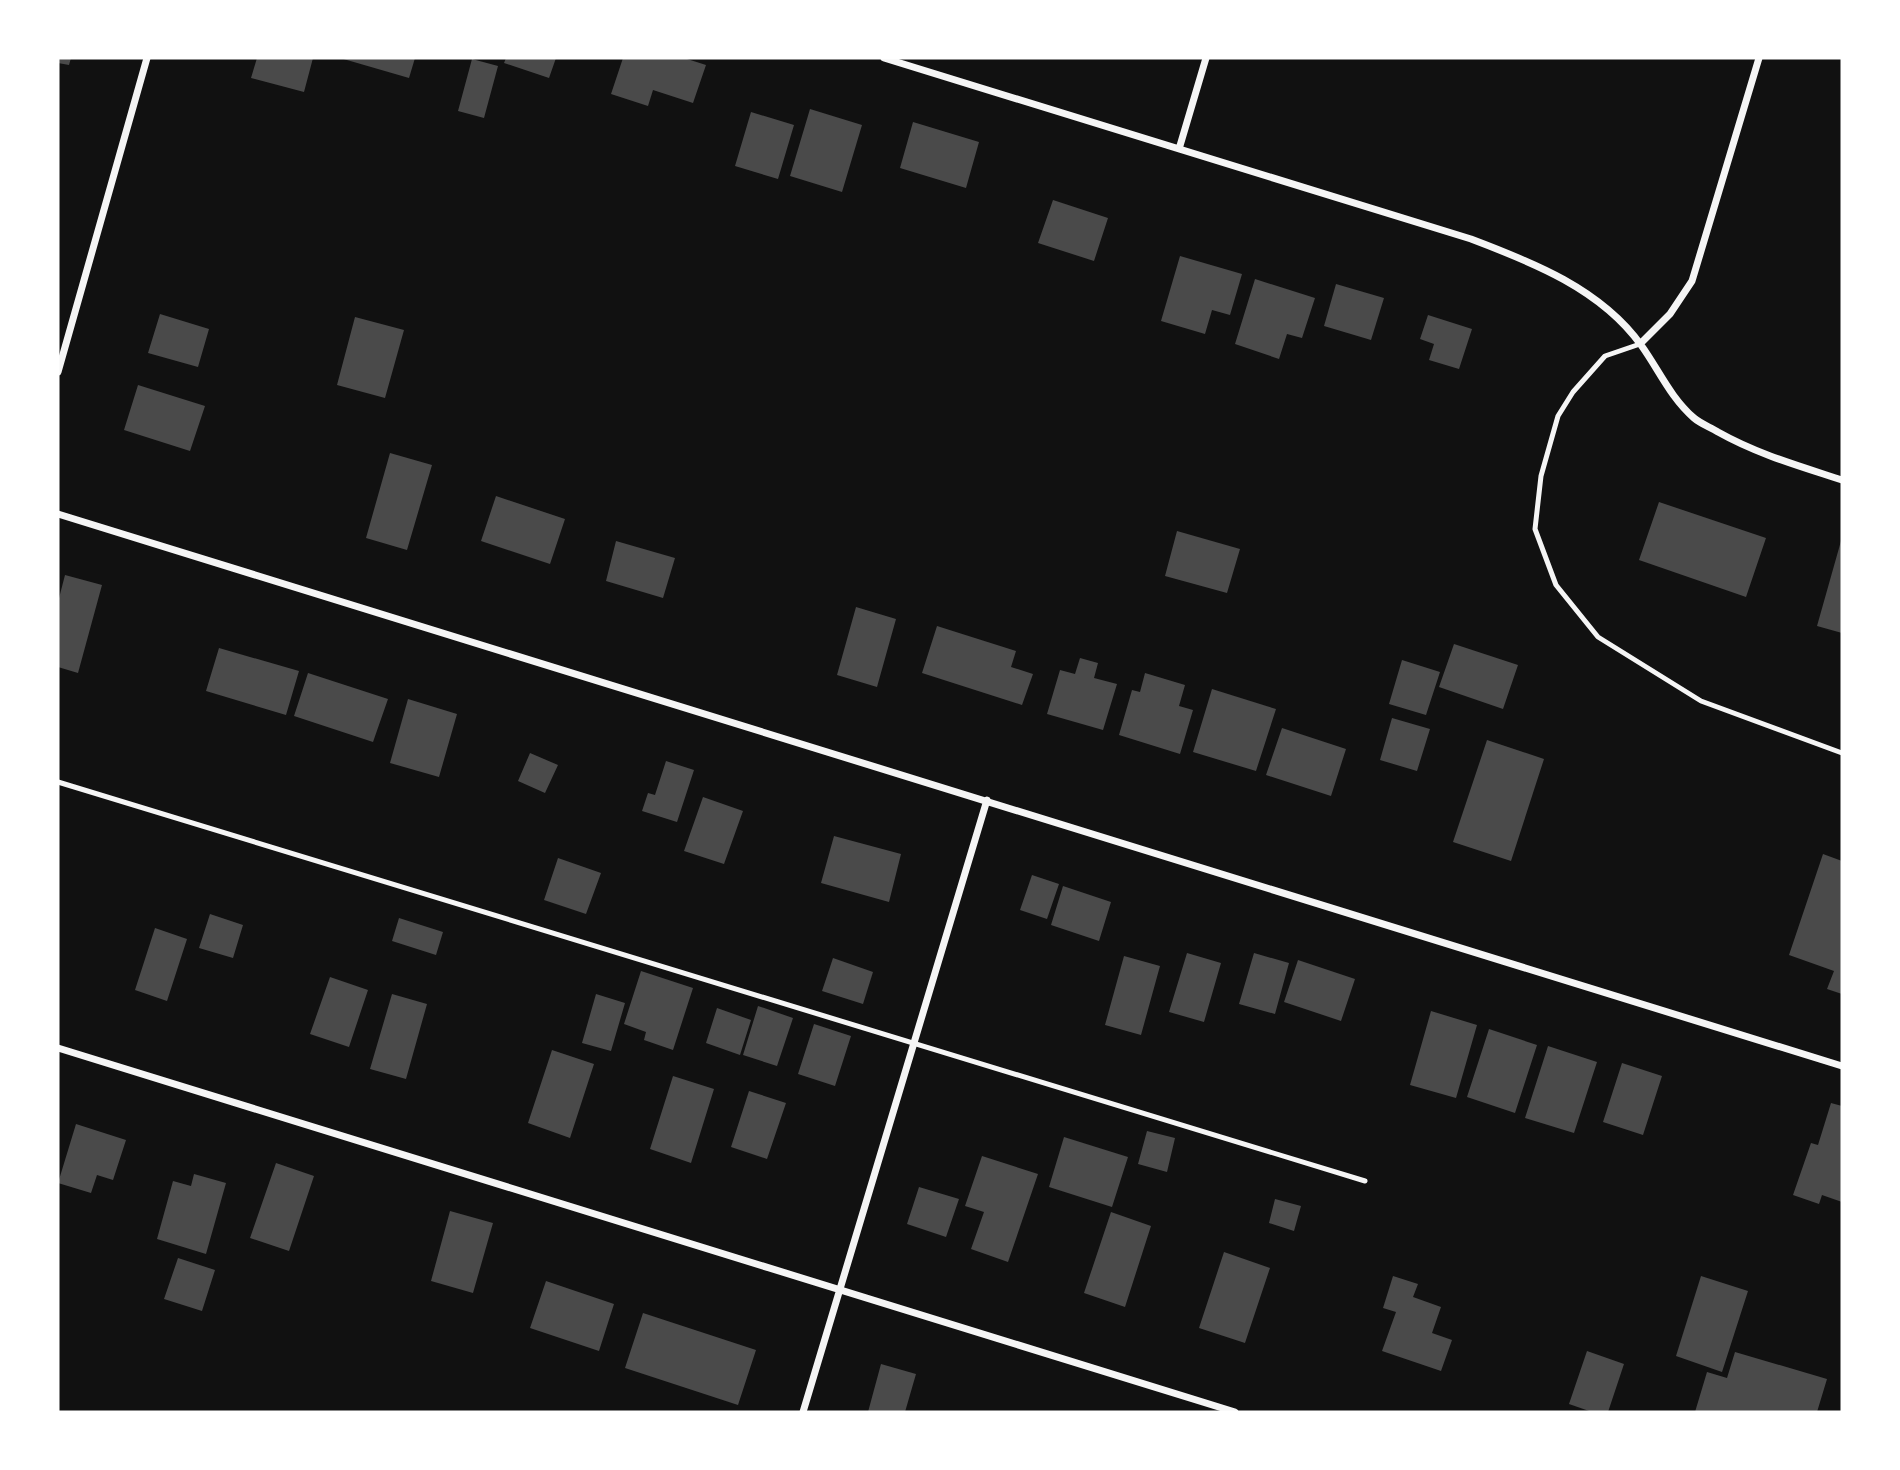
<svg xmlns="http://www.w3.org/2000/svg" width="1900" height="1470" viewBox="0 0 1900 1470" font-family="'Exo 2',sans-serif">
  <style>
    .building { fill: #4a4a4a }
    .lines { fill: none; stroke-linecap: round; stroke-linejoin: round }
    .service { stroke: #f5f5f5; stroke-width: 5 }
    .minor { stroke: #f5f5f5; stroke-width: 7 }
  </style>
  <rect width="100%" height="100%" fill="#111"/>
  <!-- building -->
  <path class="building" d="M 58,58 L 71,58 L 69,65 L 58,63 Z
    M 257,58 L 313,58 L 304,92 L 251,78 Z
    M 340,58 L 415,58 L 409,78 Z
    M 506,58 L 556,58 L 549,78 L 504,63 Z
    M 623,58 L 684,58 L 706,65 L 693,103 L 653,90 L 648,106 L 611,94 Z
    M 472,59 L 498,66 L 484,118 L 458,111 Z
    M 810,109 L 862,125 L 842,192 L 790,176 Z
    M 751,112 L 794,125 L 778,179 L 735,166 Z
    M 913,122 L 979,142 L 966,188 L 900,168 Z
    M 1053,200 L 1108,218 L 1094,261 L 1038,243 Z
    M 1180,256 L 1242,274 L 1230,315 L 1212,310 L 1205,334 L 1161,321 Z
    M 1255,279 L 1315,298 L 1302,338 L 1287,334 L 1279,359 L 1235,344 Z
    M 1336,284 L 1384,298 L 1371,340 L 1324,326 Z
    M 160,314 L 209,329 L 198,367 L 148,353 Z
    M 1428,315 L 1472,329 L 1459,369 L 1429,360 L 1434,344 L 1420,339 Z
    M 355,317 L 404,330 L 385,398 L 337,385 Z
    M 138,385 L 205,406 L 190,451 L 124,430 Z
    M 390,453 L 432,465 L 407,550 L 366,538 Z
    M 496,496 L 565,519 L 550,564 L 481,541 Z
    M 1659,502 L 1766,538 L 1746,597 L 1639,560 Z
    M 1177,531 L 1240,549 L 1227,593 L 1165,576 Z
    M 616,541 L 675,558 L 663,598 L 606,581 Z
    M 1841,541 L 1842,541 L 1842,633 L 1817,626 Z
    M 65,575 L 102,585 L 78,673 L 58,667 L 58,602 Z
    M 856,607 L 896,619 L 877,687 L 837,675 Z
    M 937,626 L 1016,651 L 1011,667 L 1033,674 L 1022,705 L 922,673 Z
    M 1454,644 L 1518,665 L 1503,709 L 1439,687 Z
    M 219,648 L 299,671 L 286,715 L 206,691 Z
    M 1080,658 L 1098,663 L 1094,678 L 1117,684 L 1103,730 L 1047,714 L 1060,670 L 1075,674 Z
    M 1402,660 L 1440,672 L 1426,715 L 1389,704 Z
    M 308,673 L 388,699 L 373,742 L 294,716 Z
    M 1145,673 L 1185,685 L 1179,706 L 1193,710 L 1180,754 L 1119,735 L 1132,690 L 1140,692 Z
    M 1212,689 L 1276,709 L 1256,771 L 1193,752 Z
    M 408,699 L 457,714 L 439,777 L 390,763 Z
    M 1392,718 L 1430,729 L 1417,771 L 1380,760 Z
    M 1282,728 L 1346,749 L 1331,796 L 1266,775 Z
    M 1487,740 L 1544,759 L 1511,861 L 1453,842 Z
    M 530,753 L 558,765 L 545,793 L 518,781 Z
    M 666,761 L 694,770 L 677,822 L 642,811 L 648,793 L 655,795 Z
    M 703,797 L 743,811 L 724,864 L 684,851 Z
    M 834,836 L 901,854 L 889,902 L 821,883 Z
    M 1823,854 L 1842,861 L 1842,994 L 1827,989 L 1834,971 L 1789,955 Z
    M 558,858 L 601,873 L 586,914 L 544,900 Z
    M 1032,875 L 1059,884 L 1047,919 L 1020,910 Z
    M 1063,886 L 1111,902 L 1099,941 L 1051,925 Z
    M 210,914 L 243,925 L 233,958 L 199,948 Z
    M 399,918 L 443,932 L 436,955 L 392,941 Z
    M 155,928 L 187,939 L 167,1001 L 135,990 Z
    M 1187,953 L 1221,963 L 1204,1022 L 1169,1012 Z
    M 1254,953 L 1289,963 L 1275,1014 L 1239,1004 Z
    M 1124,956 L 1160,966 L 1141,1035 L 1105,1025 Z
    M 833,958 L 873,972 L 863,1004 L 822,991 Z
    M 1298,960 L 1355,979 L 1341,1021 L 1284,1002 Z
    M 641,971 L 693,988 L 673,1050 L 644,1040 L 646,1032 L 624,1024 Z
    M 330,977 L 368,990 L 349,1047 L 310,1034 Z
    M 392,994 L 427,1004 L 406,1079 L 370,1069 Z
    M 596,994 L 625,1003 L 611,1051 L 582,1043 Z
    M 758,1006 L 793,1018 L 777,1066 L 743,1055 Z
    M 717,1008 L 751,1020 L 740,1055 L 706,1043 Z
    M 1431,1011 L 1477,1025 L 1456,1098 L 1410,1085 Z
    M 814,1024 L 851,1036 L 835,1086 L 798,1074 Z
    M 1489,1029 L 1537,1045 L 1515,1113 L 1467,1097 Z
    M 1548,1046 L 1597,1062 L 1574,1133 L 1525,1118 Z
    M 552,1050 L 594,1064 L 570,1138 L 528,1123 Z
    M 1622,1063 L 1662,1076 L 1643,1135 L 1603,1122 Z
    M 673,1076 L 714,1089 L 691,1163 L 650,1149 Z
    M 749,1091 L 786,1103 L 767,1159 L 731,1147 Z
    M 1831,1103 L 1842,1106 L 1842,1202 L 1822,1195 L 1819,1204 L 1793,1195 L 1811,1143 L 1818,1145 Z
    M 76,1124 L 126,1140 L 113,1180 L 97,1175 L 91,1193 L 58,1183 Z
    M 1147,1131 L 1175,1138 L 1167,1172 L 1138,1164 Z
    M 1064,1137 L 1128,1157 L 1112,1207 L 1049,1187 Z
    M 982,1156 L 1038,1174 L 1008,1262 L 971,1249 L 984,1212 L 965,1206 Z
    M 276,1163 L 314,1176 L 289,1251 L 250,1238 Z
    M 194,1174 L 226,1183 L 206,1254 L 157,1239 L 173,1181 L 191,1186 Z
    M 919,1187 L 959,1199 L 946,1237 L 907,1224 Z
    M 1275,1199 L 1301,1206 L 1294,1231 L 1269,1223 Z
    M 450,1211 L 493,1223 L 473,1293 L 431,1281 Z
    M 1111,1212 L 1151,1226 L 1125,1307 L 1084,1293 Z
    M 1224,1252 L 1270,1268 L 1245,1343 L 1199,1328 Z
    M 178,1258 L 215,1270 L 202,1311 L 164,1299 Z
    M 1393,1276 L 1418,1284 L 1413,1297 L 1441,1307 L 1432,1333 L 1452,1340 L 1441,1371 L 1382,1351 L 1396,1312 L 1383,1308 Z
    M 1701,1276 L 1748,1291 L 1722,1372 L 1676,1356 Z
    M 546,1281 L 614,1304 L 599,1351 L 530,1328 Z
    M 643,1313 L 756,1350 L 738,1405 L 625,1368 Z
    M 1587,1351 L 1624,1364 L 1608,1412 L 1592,1412 L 1569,1404 Z
    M 1735,1352 L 1827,1379 L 1817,1412 L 1695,1412 L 1707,1372 L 1727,1378 Z
    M 881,1364 L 916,1374 L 905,1412 L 868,1412 Z"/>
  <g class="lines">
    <!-- service -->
    <path class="service" d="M 1640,344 L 1605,356 L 1573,392 L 1558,416 L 1541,476 L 1535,529 L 1556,585 L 1598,637 L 1701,701 L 1842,753
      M 58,782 L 1365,1181"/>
    <!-- minor -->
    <path class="minor" d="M 884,58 L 1471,239 C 1532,262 1601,289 1641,345 C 1659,370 1670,397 1694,418 C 1701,424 1710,427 1718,432 C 1757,454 1799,466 1842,480
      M 1179,149 L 1206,58
      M 1640,344 L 1670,314 L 1692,281 L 1759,58
      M 58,372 L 147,58
      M 58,514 L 1842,1066
      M 58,1048 L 1235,1412
      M 803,1412 L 987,800"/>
  </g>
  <!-- border -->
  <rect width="1900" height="1470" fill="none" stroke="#ffffff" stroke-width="119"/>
</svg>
